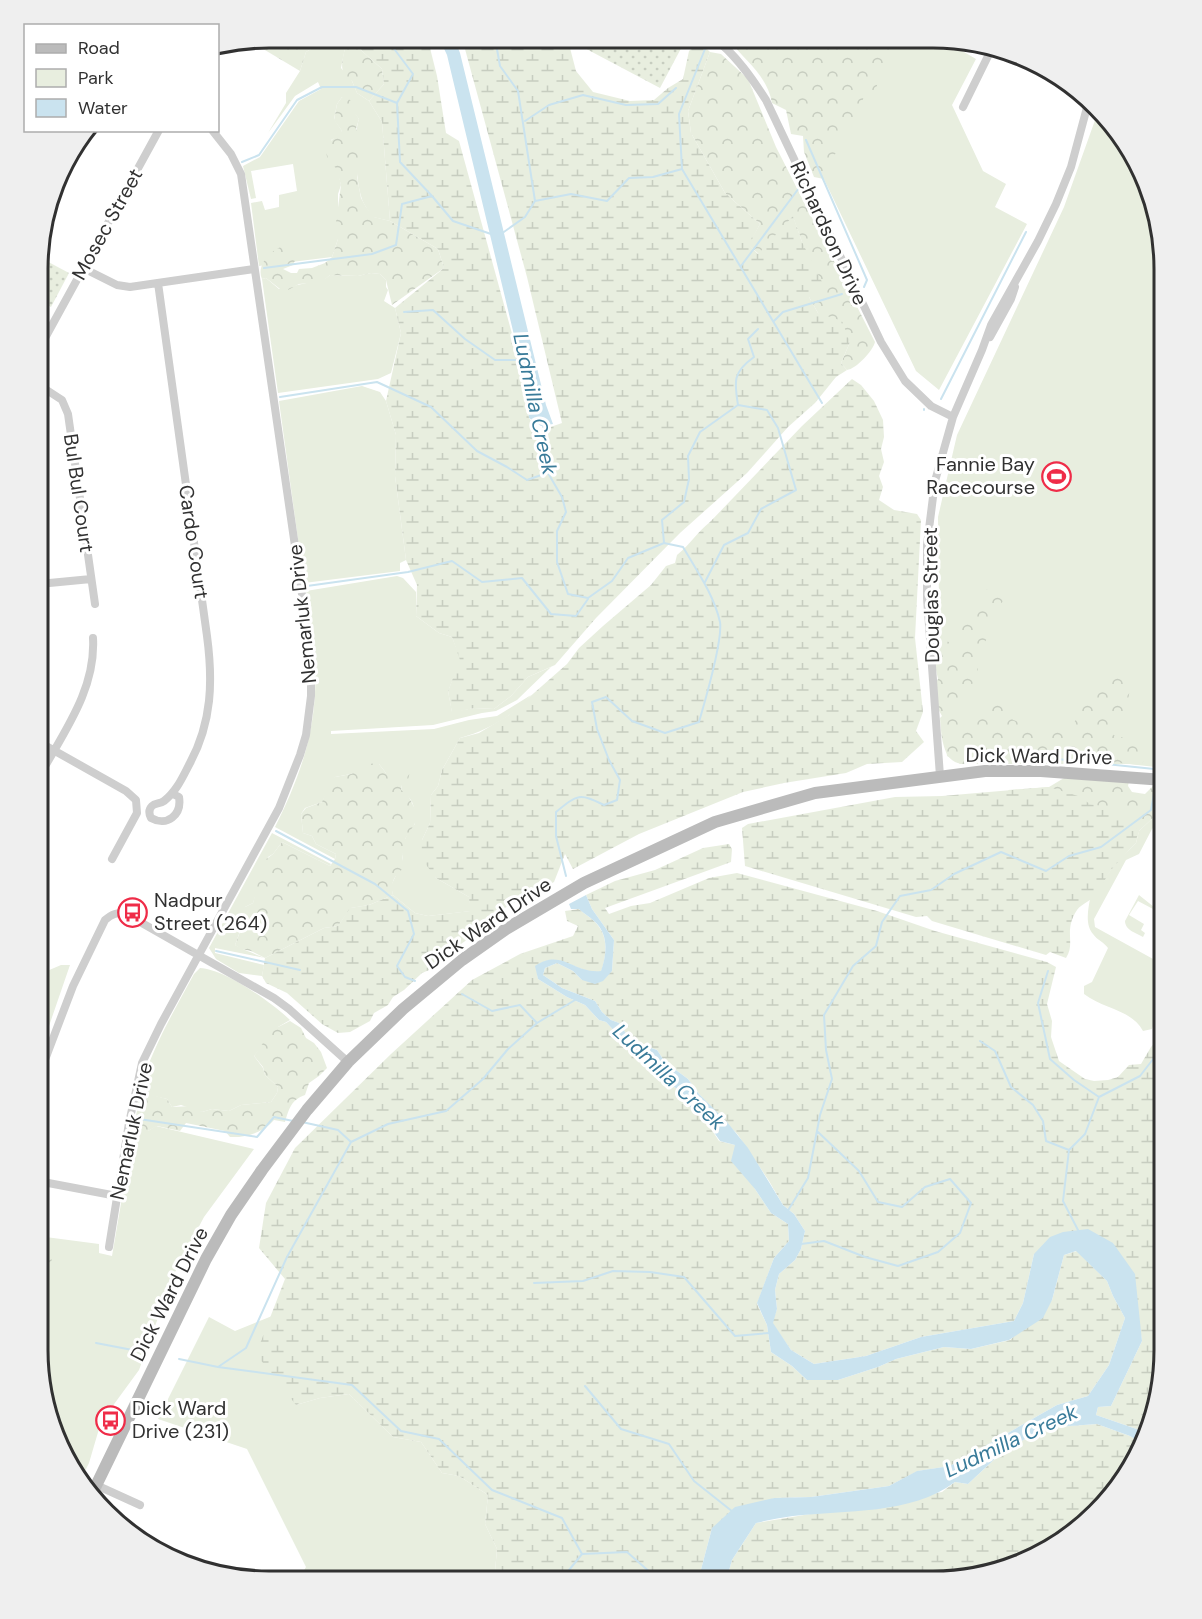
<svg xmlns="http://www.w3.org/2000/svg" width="1202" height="1619" viewBox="0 0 1202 1619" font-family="'DM Sans',sans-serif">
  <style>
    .green { fill: #e8eedf }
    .forest { fill: url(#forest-crowns) }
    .wetland { fill: url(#wetland-marsh) }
    .park { fill: url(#park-dots) }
    .water { fill: #cae3ef }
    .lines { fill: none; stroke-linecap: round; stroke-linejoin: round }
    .stream { stroke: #cae3ef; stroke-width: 2 }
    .street { stroke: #cecece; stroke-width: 8 }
    .secondary { stroke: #bbb; stroke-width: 12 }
    .labels { text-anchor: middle; stroke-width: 6; stroke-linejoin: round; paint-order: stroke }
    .street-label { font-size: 20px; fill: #313131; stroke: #fff }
    .poi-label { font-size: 20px; fill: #313131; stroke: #fff; text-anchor: start }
    .water-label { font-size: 21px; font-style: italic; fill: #397b99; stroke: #fff }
    .rim { fill: none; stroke: #313131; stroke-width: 3 }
  </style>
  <defs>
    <pattern id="forest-crowns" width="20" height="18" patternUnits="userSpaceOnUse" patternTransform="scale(1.5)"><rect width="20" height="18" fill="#e8eedf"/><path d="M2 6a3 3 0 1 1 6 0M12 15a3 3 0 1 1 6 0" fill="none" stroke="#c7cdc0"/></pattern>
    <pattern id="wetland-marsh" width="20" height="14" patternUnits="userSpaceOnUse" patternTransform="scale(1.5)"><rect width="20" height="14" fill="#e8eedf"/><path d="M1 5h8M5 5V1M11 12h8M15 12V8" fill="none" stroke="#c7cdc0"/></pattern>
    <pattern id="park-dots" width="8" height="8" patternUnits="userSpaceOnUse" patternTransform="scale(1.5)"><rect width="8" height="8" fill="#e8eedf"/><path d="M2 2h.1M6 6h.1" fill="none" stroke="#c7cdc0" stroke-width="1.8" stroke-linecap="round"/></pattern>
  </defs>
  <rect width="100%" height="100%" fill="#fff"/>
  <!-- green -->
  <path class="green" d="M 330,38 L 334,38 L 345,48 L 341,68 L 352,81 L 357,93 L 369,101 L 382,122 L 390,221 L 373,217 C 368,210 363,204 361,196 C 356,179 353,136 359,119 L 342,97 L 337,104 L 334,119 L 342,131 L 339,136 L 331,140 L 341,185 L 338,194 L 338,239 L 332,257 L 259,266 L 251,203 L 262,201 L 265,210 L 279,207 L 279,195 L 297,191 L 293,164 L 251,171 L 256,198 L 251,199 L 243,166 L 260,157 L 299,101 L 321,89 L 318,82 L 295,96 L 268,133 L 286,103 L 286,93 L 300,71 L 306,52 Z
    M 889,39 L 942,39 L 976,59 L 952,105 L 983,171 L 1006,184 L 995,207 L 1027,224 L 939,390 L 916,371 L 822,175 Z
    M 1099,109 L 1107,117 L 1140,166 L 1164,269 L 1164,768 L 1129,764 L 960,764 L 947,756 L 940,699 L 938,517 L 957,435 L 1064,207 Z
    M 371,273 L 380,274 L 386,280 L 386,287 L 388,290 L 384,301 L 395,308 L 401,333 L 391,373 L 378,379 L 278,393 L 262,279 L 266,278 L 279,289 L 325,279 L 330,275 L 358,276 Z
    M 362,386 L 380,392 L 386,401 L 396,435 L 395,476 L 406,560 L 400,563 L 400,571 L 304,583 L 279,401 Z
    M 397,576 L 403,578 L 416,592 L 416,616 L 439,633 L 452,637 L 461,660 L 448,691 L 452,712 L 474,708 L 494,709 L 511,696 L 528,677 L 551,667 L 517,700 L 496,711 L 482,713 L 433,725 L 331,731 L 331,734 L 434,729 L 469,720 L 497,716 L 531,695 C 514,716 486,731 460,738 L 442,770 L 438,786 L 431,795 L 430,823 L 422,840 L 436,878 L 469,897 L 471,911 L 428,916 L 415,913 L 393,895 L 391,886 L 403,860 L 402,854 L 405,839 L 411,827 L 415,824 C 416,810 414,798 401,791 L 402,785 L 392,773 L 386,773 L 379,764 L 351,774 L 335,777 L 322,802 L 305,808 L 301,814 L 303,833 L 312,836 L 316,844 L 336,854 L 335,859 L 275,827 C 302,773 318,726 315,664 C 314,640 309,615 306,591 Z
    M 1164,815 L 1164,824 L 1157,824 L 1152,829 L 1139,854 L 1126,860 L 1094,919 L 1095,927 L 1164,965 L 1164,996 L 1159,999 L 1158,1011 L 1152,1029 L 1143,1031 C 1131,1009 1103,1009 1084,994 L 1084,986 L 1092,982 L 1108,948 C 1104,942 1097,940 1093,934 C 1085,925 1088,910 1090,899 L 1098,893 L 1107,875 L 1118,861 L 1136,843 L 1139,831 L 1155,816 Z
    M 272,833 L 331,864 L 330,866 L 282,842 L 273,854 L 268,857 L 253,903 L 245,907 L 244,920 L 235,945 C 242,949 257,955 265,958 L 215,948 L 215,953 L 264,965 L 262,976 L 239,973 L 216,959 L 209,948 Z
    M 1139,895 L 1154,907 L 1153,909 L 1138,901 L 1129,915 L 1144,924 L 1141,930 L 1145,933 L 1143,937 C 1136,933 1125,930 1125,921 Z
    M 61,965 L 70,965 L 38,1058 L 38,981 L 47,971 Z
    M 200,968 C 225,969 272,1003 290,1020 L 278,1027 L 254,1056 L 263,1068 L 265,1075 L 278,1087 L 277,1093 L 271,1102 L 241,1105 L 229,1111 L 212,1109 L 202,1112 L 181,1105 L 172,1107 L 167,1099 L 145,1094 L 148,1131 L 156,1126 L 254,1149 L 204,1217 L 174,1274 L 139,1370 L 101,1422 L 89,1463 L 80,1481 L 62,1453 L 38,1350 L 38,1236 L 99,1244 L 99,1253 L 112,1256 L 141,1087 C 153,1046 174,1011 194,974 Z
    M 272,1316 L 296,1405 L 320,1398 L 349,1394 L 393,1437 L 421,1442 L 442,1473 L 459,1476 L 488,1495 L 485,1524 L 497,1549 L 495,1571 L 496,1580 L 315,1580 L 300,1577 L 306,1567 L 247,1449 L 158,1419 L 209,1317 L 235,1331 Z"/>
  <!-- forest -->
  <path class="forest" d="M 269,38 L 330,38 L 306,52 L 300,71 L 250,41 Z
    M 334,38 L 352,38 L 352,42 L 382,69 L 384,84 L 369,101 L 357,93 L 352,81 C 338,73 342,62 345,48 Z
    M 722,39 L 903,39 L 903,42 C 888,56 881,69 876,89 L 865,93 L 853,131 L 846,130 L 824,179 L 814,177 L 804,152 L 803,136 L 791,134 L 786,110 L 772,103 C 767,75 746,62 730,41 Z
    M 710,52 L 721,54 L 748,79 L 776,147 L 875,342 C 873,351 856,369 847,370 L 841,363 L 850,342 L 818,313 L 809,297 L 802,242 L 793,217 L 759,254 L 748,245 L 760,224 L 725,193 L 691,133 L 688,111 Z
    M 342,97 L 353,101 L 353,110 L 359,119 L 356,129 L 362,140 L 357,177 L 361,198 L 366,207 L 374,217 L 390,221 L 438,249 L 444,268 L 392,305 L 386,280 L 380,274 L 371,273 L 358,276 L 330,275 L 322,282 L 299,284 L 288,290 L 280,289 L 266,278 L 262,279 C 256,265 270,251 283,246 L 294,253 L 296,258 L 293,265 L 283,269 L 291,273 L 297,273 L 299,269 L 312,268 L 325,263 L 332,257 L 338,239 L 335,230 L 341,185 L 336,168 L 328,162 L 325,146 L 342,131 L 334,120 L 337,104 Z
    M 981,589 L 996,591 L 1004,600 L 994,612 L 994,621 L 990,633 L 978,655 L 978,670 L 972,685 L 963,691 L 954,717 L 961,726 L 982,717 L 983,703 L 996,700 L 1008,704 L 1008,713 L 1013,720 C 1024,723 1026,728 1034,731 C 1042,734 1059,731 1069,732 L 1092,690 L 1101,684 L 1108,673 L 1123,680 L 1130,689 L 1124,722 L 1117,728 L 1113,735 L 1128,739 L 1147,749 L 1146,757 L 1141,765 L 1100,761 L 1095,756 C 1085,760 1078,761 1068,758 C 1067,758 1060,755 1059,755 C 1054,755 1048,760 1042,761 C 1028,763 1014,759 1001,760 C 987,760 963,769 952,760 C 942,752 941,731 940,718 L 942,716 L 937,707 L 935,685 L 938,679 L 935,665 L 935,640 L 938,638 L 962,647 L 960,639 L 962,620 C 971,611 979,601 981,589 Z
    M 373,763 L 379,764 L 386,773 L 392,773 L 396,768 L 407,765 L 410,771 L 408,780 L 402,785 L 401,790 L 408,795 L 419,817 L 405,839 L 409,846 L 402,854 L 404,868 C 395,875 390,882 393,895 L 369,905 L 351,908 L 338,926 L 324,928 L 265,958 L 251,951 L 241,949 L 235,945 L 244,921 L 240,915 L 245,907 L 253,903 L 258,882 L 256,875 L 262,870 L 261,863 L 273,854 L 282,842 L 330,866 L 335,859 L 336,854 L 316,844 L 312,836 L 303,833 L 301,814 L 306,808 L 322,802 L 326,792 L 323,782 L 335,777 L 351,774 Z
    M 1064,778 L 1129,781 L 1128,786 L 1132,792 L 1145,794 L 1153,786 L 1164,785 L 1164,815 L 1155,816 L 1139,831 L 1136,843 L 1118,861 L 1107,875 L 1098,893 L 1008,790 L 1049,787 Z
    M 290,1021 L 301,1028 L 306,1038 L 314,1043 L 321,1052 L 327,1068 L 319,1076 L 309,1083 L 305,1095 C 291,1100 289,1109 285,1122 L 274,1120 C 264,1132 246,1138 230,1137 L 225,1131 L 186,1123 L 180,1131 L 157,1126 L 148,1131 L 135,1129 L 138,1112 L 145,1093 L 167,1099 L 172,1107 L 192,1106 L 202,1112 L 212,1109 L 229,1111 L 241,1105 L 271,1102 L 277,1093 L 278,1087 L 265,1075 L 263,1067 L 254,1056 L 263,1043 L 266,1028 L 278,1027 Z
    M 38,1247 L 40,1247 L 52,1259 L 48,1272 L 42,1276 L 38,1275 Z"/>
  <!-- wetland -->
  <path class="wetland" d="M 352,38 L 426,38 L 428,40 L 437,76 L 446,133 L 459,141 L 525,381 L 529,418 L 539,431 L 562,423 L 527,277 L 462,38 L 545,38 L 560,43 L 562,38 L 574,38 L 570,48 L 576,71 L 593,92 L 630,101 L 654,100 L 668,88 L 683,79 L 689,51 L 699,41 L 710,52 L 688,111 L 691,133 L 725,193 L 760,224 L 749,245 L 758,254 L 793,216 L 802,242 L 823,284 L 809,297 L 818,313 L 842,321 L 850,342 L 841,363 L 847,370 L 836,377 L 815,403 L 788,427 L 747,473 L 680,533 L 596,618 L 555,665 L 528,677 L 511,696 L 494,709 L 474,708 L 452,713 L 448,691 L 460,660 L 452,637 L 439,633 L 416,616 L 417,585 L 406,560 L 395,476 L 396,435 L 386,401 L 401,333 L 395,308 L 444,268 L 438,249 L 390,221 L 382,122 L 369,101 L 384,84 L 382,69 L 352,42 Z
    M 852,379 L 861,385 L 874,401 L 883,420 L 884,437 L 881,449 L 884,462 L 879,476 L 883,487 L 879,500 L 894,510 L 917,514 L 921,520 L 915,638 L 923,712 L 916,731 L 924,742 L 902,762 L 867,764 L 846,773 L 784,783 L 743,792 L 639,834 L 573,869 L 565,854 L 554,882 L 499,911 L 489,924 L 454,949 L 440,955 L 434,968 L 422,973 L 404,990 L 393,997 L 388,1005 L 374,1013 L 370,1021 L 350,1032 L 338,1033 L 322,1024 L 287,993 L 266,983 L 262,976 L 265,958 L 324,928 L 338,926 L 350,908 L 369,905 L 393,895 L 415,913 L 428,916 L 470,911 L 469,897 L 436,878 L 421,858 L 422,840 L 430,823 L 431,795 L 438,786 L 442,770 L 460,738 L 479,733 L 509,715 L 567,664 L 579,648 L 603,626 L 651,585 L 666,566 L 675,563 L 677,555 C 690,545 697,532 710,522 L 802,426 Z
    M 1049,787 L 1078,796 L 1090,804 L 1111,808 L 1125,816 L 1139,831 C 1134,850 1117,860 1107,876 C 1104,881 1102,888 1099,893 C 1093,900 1082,903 1077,910 C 1063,931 1076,943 1066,958 L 1050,952 L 1046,955 L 932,921 L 927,916 L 916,917 L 745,866 L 742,828 L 748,824 L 895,797 L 942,796 Z
    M 729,844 L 732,849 L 731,862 L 605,908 L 609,914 L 631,906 L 650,903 L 709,878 L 737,873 L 877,911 L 935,931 L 1047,962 L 1056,967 L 1047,1004 L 1052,1021 L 1051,1037 L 1059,1061 L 1085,1079 L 1094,1081 L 1108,1080 L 1118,1077 L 1129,1065 L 1141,1064 L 1151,1047 L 1164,1032 L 1164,1365 L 1152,1425 L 1148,1433 L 1096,1415 L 1098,1407 L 1111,1406 L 1142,1341 L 1138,1314 L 1113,1243 L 1034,1254 L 1023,1303 L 1014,1321 L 921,1337 L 866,1356 L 814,1364 L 791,1350 L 772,1323 L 777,1309 L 775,1290 L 779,1274 L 795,1260 L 801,1249 L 805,1231 L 794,1214 L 783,1205 L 769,1181 L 738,1135 L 699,1094 L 688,1079 L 665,1062 L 657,1050 L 637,1043 L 634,1038 L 627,1035 L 619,1023 L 611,1020 L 602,1012 L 595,1001 L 562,988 L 543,975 L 545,968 L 557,963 L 573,971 L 582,980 L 612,971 L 614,940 L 592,909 L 586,895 L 615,881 L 655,870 L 703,848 Z
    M 579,909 C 584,914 589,916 594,921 C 609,935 607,954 601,972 C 573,973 561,949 536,966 L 538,979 L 567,997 L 585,1005 L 599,1020 L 606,1022 L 618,1035 L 644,1056 L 650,1065 L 657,1070 L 659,1080 L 678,1089 L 689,1106 L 706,1121 L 719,1141 L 735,1145 L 755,1189 L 771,1213 L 788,1224 L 789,1241 L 774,1258 L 757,1304 L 767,1325 L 771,1352 L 792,1366 L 807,1380 L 838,1380 L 878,1367 L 896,1359 L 944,1347 L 971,1349 L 1010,1340 L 1052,1300 L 1064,1255 L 1077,1251 L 1107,1281 L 1113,1296 L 1125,1318 L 1109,1365 L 1088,1396 L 1057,1405 L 950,1466 L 918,1471 L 889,1486 L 811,1497 L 774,1498 L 712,1528 L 698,1581 L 496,1580 L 495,1571 L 497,1549 L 485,1524 L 488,1495 L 459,1476 L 442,1473 L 421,1442 L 393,1437 L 349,1394 L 320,1398 L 296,1405 L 256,1354 L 285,1279 L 259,1248 L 266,1203 L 295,1148 L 391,1054 L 472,980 L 520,954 L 573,936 L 578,926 L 567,921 L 565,911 Z
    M 1097,1424 L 1130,1436 L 1143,1444 L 1125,1479 L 1086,1524 L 1036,1557 L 933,1581 L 726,1581 L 732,1560 L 756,1523 L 942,1492 L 955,1482 L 968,1484 L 999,1455 L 1043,1428 Z"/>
  <!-- park -->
  <path class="park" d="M 578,38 L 686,39 L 660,88 L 577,44 Z
    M 39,257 L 69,273 L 51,307 L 39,300 Z"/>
  <!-- water -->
  <path class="water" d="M 439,38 L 454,38 L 460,53 L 546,405 L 553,424 L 541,426 L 529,418 L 525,381 L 447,55 Z
    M 586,895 L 592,909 L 614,940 L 612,971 L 603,981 L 595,984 L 582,980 L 573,971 L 557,963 L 545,968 L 543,975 L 562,988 L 595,1001 L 602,1012 L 611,1020 L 619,1023 L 627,1035 L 634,1038 L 637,1043 L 657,1050 L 665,1062 L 688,1079 L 699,1094 L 727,1122 L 748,1148 L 783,1205 L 794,1214 L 805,1231 L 801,1249 L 795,1260 L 779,1274 L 775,1290 L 777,1309 L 773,1323 L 791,1350 L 814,1364 L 866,1356 L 921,1337 L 1014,1321 L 1023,1303 L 1034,1254 L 1050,1237 L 1063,1232 L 1088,1229 L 1113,1243 L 1135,1274 L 1142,1341 L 1111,1406 L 1098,1407 L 1096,1415 L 1148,1433 L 1143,1444 L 1130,1436 L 1097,1424 L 1043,1428 L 999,1455 L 968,1484 L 955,1482 C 911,1515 845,1510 793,1516 C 780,1518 768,1520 756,1523 L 732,1560 L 726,1581 L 698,1581 L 712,1528 L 735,1507 L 774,1498 L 811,1497 L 889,1486 L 917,1471 L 950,1466 L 1057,1405 L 1088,1396 L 1109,1365 L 1125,1318 L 1113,1296 L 1107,1281 L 1076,1251 L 1064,1255 L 1052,1300 L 1043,1318 L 1009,1340 L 971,1349 L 944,1347 L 896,1359 L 878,1367 L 838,1380 L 807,1380 L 792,1366 L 771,1352 L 767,1325 L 757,1303 L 774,1258 L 789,1241 L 788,1224 L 771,1213 L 755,1189 L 731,1161 L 735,1145 L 720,1141 L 706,1121 L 689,1106 L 678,1089 L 659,1080 L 657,1070 L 650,1065 L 644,1056 L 618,1035 L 606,1022 L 599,1020 L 585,1005 L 567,997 L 538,979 L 535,966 C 562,948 573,974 601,971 C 607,954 609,934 594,921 C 589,916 584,914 579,909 L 571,909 L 569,904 Z"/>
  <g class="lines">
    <!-- stream -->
    <path class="stream" d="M 386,38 L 413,74 L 397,103
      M 495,38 L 500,66 L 518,91 L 535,201
      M 709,39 L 679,114 L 682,169 L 822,403
      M 525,121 L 549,105 L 583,95 L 626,105 L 658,104 L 676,88
      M 806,140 L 867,280 L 864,287
      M 242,162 L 259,155 L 297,100 L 322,87 L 356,87 L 397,103 L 400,162 L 432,196
      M 501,234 L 525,217 L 535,201 L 571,194 L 607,201 L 629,178 L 653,177 L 682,169
      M 741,266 L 799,188
      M 264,268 L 372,254 L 396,245 L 402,204 L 432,196 L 453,221 L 491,234
      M 404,312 L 433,310 L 465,339 L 495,360 L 522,360
      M 774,321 L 783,312 L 842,294
      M 280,397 L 377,382 L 431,407 L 477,451 L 507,467 L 527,480 L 547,473
      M 941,399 L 1026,232
      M 738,405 C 734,381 733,372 754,357 L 748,339 L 758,329
      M 924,410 L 924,409
      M 543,425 L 548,451 L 548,473 L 562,497 L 566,512 L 557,531 L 557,562 L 568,594 L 588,598 L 612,581 L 628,558 L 664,543 L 683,547 C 697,571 714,595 720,622 C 723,641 705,701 699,722 L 665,733 L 632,721 L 606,697 L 592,702 L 597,729 L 609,760 L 620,780 L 617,800 L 604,805 C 579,793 578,794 556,812 L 556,836 L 566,876
      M 664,543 L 662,520 L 684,502 L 689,479 L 688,456 L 700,432 L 738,405 L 767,410 L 778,428 L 796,490 L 761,509 L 748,533 L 724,545 L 705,582
      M 307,586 L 408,572 L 452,561 L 482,582 L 522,578 L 551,614 L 576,616 L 588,599
      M 1057,759 L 1164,770
      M 276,831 L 375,884 L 408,911 L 414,934 L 397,966 L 405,977 L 415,981
      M 216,951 L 300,970
      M 1048,971 L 1038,1003 L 1050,1059 L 1074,1080 L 1099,1097
      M 462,994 L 492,1011 L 520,1005 L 536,1022
      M 980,1041 L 995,1051 L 1011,1087 L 1033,1105 L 1043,1121 L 1046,1141 L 1069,1150
      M 139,1119 L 257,1137 L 274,1117 L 293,1121
      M 302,1122 L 338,1130 L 351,1142
      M 787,1212 L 808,1178 L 820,1115 L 832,1079 L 826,1050 L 824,1015 L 853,966 L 876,946 L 882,922 L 900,896 L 931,890 L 954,874 L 1001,852 L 1046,871 L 1069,856 L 1101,847 L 1151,810 L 1156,783
      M 1079,1232 L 1063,1201 L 1069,1150 L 1085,1134 L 1099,1097 L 1140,1076 L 1164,1045
      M 801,1244 L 824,1241 L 865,1257 L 898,1266 L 938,1252 L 960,1233 L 971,1203 L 950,1179 L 925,1187 L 902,1207 L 878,1202 L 859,1171 L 818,1132
      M 534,1283 L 583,1281 L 613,1271 L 650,1272 L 684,1277 L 735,1336 L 769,1333
      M 96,1343 L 143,1352
      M 179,1359 L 218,1367 L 246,1348 L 287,1257 L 351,1142 L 388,1124 L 446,1111 L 483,1079 L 508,1049 L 537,1023 L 575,1000
      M 218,1367 L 352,1385 L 401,1431 L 439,1439 L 492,1490 L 562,1518 L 582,1554 L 561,1580
      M 585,1386 L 621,1429 L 669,1444 L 694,1481 L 733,1512
      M 582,1554 L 627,1552 L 660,1581"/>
    <!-- street -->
    <path class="street" d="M 715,39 C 736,55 752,78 766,100 L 881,342 L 905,381 L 931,406 L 953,417
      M 963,107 L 991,50
      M 83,268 L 117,285 L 130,287 L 254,269
      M 158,283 L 207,636 C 213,681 212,722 190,763 C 183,776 177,791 164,801 C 160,804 155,803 152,806 C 148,810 149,814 151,818 C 167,827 182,815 179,797 L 173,794
      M 990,337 L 1011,299 L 1015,287
      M 39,349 L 159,130
      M 39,385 L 62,400 L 68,414 L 95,604
      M 39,584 L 91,579
      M 39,742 L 126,791 L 136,800 L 137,813 L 112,859
      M 940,776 L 927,598 L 927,545 L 935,481 L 953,417 L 982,350 L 991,325 L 1038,241 L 1056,204 L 1071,167 L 1089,100
      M 39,777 C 63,733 96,690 93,638
      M 38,1078 L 73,986 L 105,920 C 112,914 117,912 126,914 L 274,998 L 289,1009 L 348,1062
      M 43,1182 L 117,1196
      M 109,1247 L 129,1123 L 142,1063 L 161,1024 L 279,808 L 300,755 L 306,735 L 311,696 L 311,670 L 305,615 L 241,174 L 231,154 L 212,130
      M 96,1485 L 140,1505"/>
    <!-- secondary -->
    <path class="secondary" d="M 91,1496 L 206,1259 L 231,1215 L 262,1170 L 307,1110 L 348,1062 L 403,1009 L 462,960 L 506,929 L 584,883 L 715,822 L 815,793 L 985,771 L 1041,771 L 1164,780"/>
  </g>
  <!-- icons -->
  <defs>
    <symbol id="stadium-ring" viewBox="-11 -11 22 22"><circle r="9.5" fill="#fff" stroke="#ef2c48" stroke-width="1.5"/><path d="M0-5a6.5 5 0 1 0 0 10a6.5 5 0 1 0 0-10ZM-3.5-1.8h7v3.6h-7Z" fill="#ef2c48"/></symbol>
    <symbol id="bus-ring" viewBox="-11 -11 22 22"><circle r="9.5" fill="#fff" stroke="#ef2c48" stroke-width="1.5"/><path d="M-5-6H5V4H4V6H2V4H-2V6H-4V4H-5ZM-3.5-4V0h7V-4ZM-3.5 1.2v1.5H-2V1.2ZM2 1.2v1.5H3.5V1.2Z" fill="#ef2c48"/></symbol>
  </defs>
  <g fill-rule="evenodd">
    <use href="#stadium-ring" x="1040" y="460" width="33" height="33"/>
    <use href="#bus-ring" x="116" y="896" width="33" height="33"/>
    <use href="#bus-ring" x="94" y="1404" width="33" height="33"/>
  </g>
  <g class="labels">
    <!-- street labels -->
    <g class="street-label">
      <text transform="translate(107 224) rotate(-61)" y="7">Mosec Street</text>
      <text transform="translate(829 233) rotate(65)" y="7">Richardson Drive</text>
      <text transform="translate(79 493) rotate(82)" y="7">Bul Bul Court</text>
      <text transform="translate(194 542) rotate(82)" y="7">Cardo Court</text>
      <text transform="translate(931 595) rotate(-91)" y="7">Douglas Street</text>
      <text transform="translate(302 614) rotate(-96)" y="7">Nemarluk Drive</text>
      <text transform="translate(1039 756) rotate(1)" y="7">Dick Ward Drive</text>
      <text transform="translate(488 923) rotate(-34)" y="7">Dick Ward Drive</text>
      <text transform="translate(131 1131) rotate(-78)" y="7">Nemarluk Drive</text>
      <text transform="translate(169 1294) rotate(-63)" y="7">Dick Ward Drive</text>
    </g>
    <!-- poi labels -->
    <g class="poi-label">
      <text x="1035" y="471" text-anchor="end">Fannie Bay<tspan x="1035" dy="23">Racecourse</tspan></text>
      <text x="154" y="907">Nadpur<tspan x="154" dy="23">Street (264)</tspan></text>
      <text x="132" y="1415">Dick Ward<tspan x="132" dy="23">Drive (231)</tspan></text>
    </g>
    <!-- water labels -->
    <g class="water-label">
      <text transform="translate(535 404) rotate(78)" y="7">Ludmilla Creek</text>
      <text transform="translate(669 1077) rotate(43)" y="7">Ludmilla Creek</text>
      <text transform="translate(1011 1441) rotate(-25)" y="7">Ludmilla Creek</text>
    </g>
  </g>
  <!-- crop -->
  <path d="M0 0H1202V1619H0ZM269 48H933A221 221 0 0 1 1154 269V1350A221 221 0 0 1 933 1571H269A221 221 0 0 1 48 1350V269A221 221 0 0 1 269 48Z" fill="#efefef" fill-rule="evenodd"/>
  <path class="rim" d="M269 48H933A221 221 0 0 1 1154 269V1350A221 221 0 0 1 933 1571H269A221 221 0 0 1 48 1350V269A221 221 0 0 1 269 48Z"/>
  <!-- legend -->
  <rect x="24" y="24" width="195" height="108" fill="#ffffff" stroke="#adadad" stroke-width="1.5"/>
  <rect x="36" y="44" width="30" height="9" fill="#bbbbbb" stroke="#adadad" stroke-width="1.5"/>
  <text x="78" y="54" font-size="18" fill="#313131">Road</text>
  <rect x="36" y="69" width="30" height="18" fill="#e8eedf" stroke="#adadad" stroke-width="1.5"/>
  <text x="78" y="84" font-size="18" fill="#313131">Park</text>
  <rect x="36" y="99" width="30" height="18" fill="#cae3ef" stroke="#adadad" stroke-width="1.5"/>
  <text x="78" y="114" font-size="18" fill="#313131">Water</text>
</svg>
